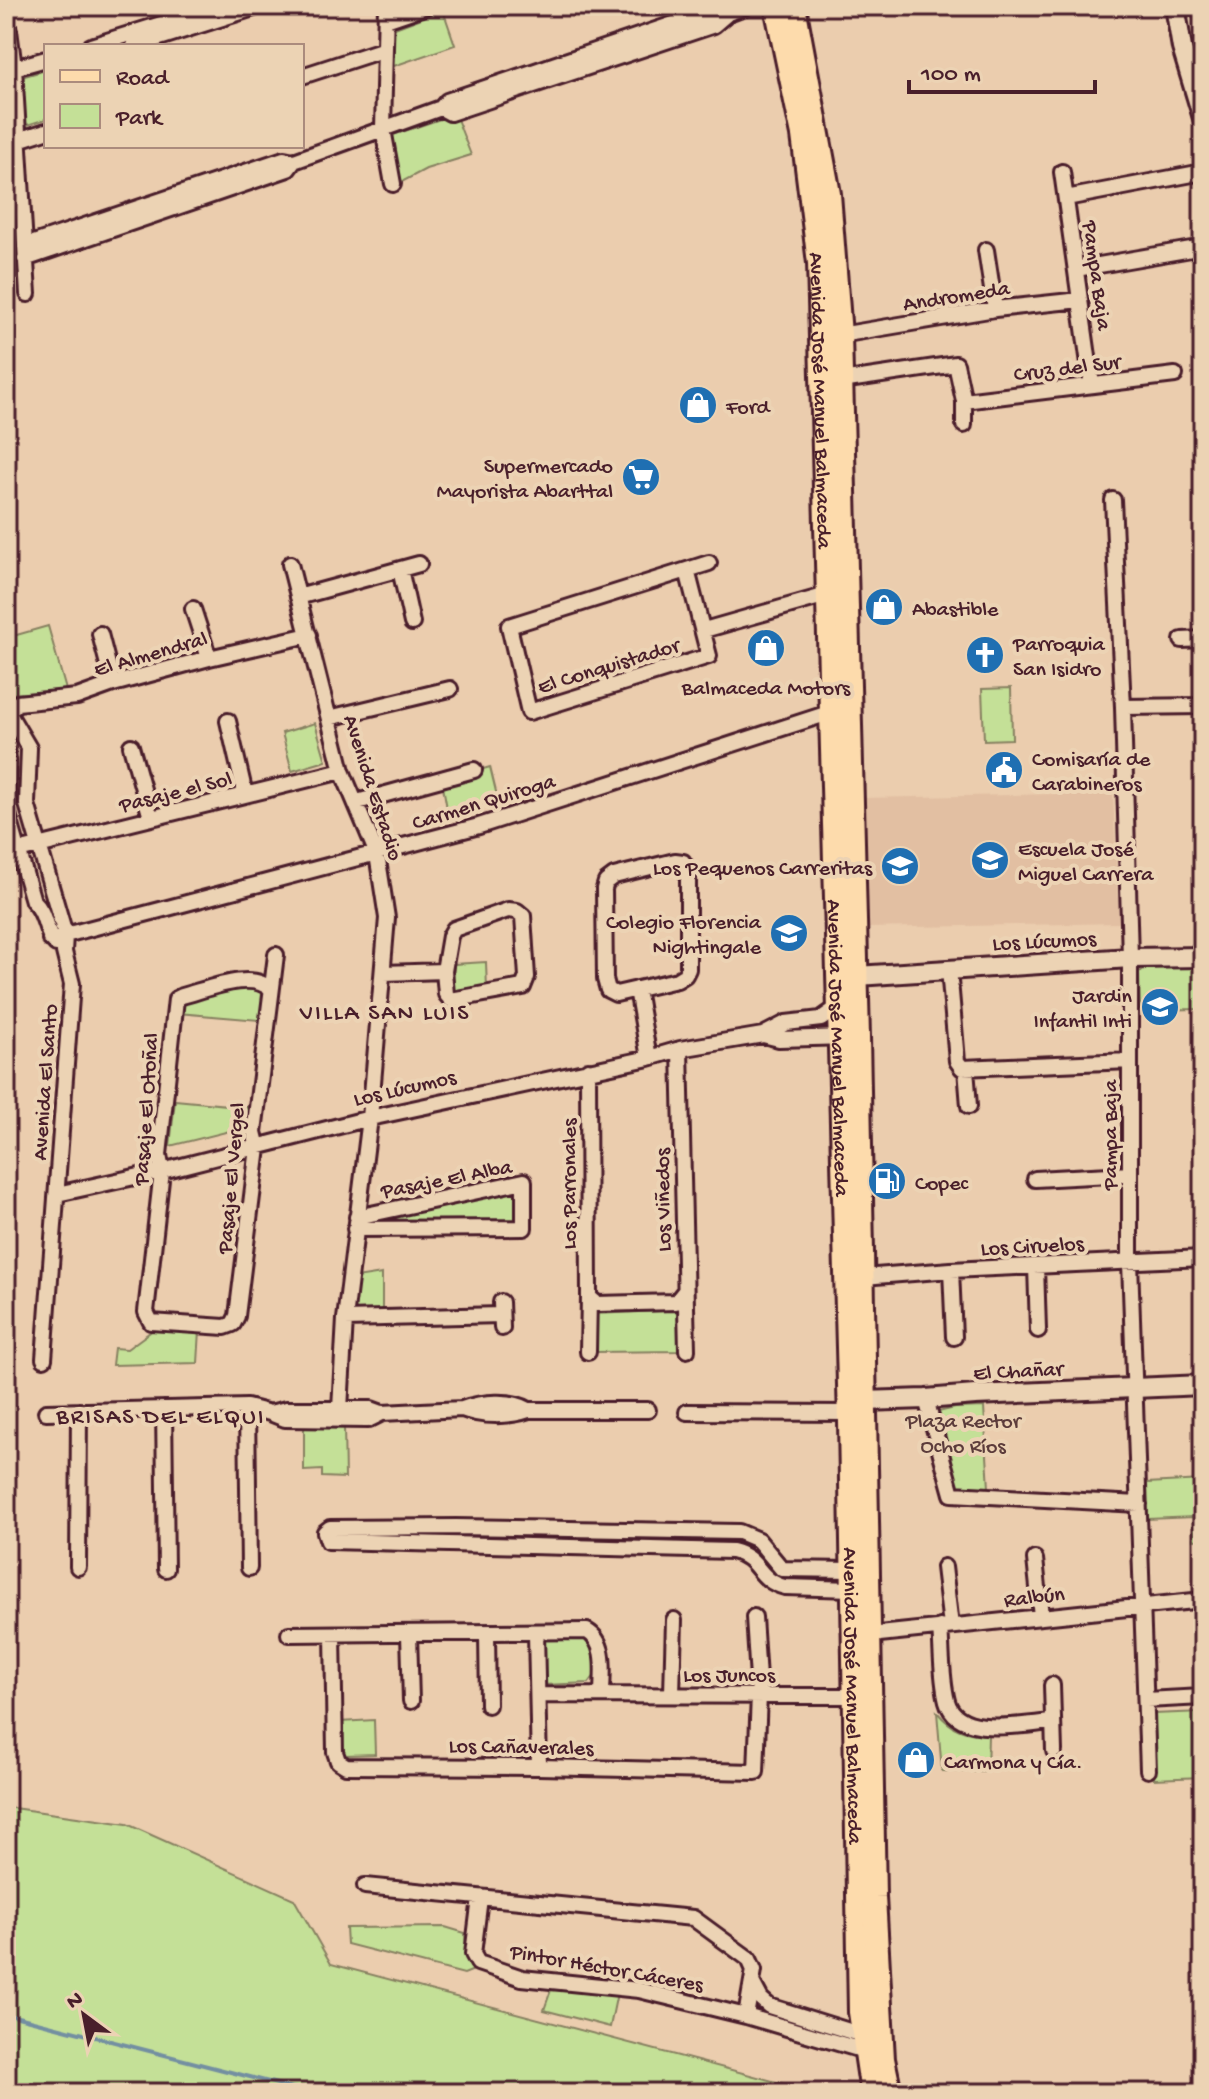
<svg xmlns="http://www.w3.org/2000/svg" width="1209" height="2099" viewBox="0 0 1209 2099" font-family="'Gochi Hand',sans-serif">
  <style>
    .built { fill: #e2bfa2 }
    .green { fill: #c4e097; stroke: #878061; stroke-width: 2 }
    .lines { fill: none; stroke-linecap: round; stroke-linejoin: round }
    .stream { stroke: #738fa1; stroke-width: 4 }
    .street-casing { stroke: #4a1f2b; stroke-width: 20 }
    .secondary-casing { stroke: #4a1f2b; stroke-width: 24 }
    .primary-casing { stroke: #4a1f2b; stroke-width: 28 }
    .street { stroke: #ecd3b4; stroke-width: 14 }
    .secondary { stroke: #ecd3b4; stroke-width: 18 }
    .primary { stroke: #fddbac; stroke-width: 22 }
    .labels { text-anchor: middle; stroke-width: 8; stroke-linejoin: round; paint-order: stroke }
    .street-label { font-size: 22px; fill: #4a1f2b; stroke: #ecd3b4 }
    .poi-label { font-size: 22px; fill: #4a1f2b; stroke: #ecd3b4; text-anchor: start }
    .park-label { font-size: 22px; fill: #5c3c3b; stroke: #ecd3b4 }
    .neighbourhood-label { font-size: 24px; letter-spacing: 2px; fill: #4a1f2b; stroke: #ecd3b4 }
  </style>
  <rect width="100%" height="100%" fill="#ebcdae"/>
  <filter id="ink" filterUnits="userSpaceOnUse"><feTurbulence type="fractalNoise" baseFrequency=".0125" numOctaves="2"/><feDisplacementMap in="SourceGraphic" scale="16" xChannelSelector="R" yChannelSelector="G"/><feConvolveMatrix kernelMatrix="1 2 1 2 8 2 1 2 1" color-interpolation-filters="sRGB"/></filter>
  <g filter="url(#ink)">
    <!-- built -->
    <path class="built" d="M 1113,793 L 1119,923 L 866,928 L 862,798 Z"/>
    <!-- green -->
    <path class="green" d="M 443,10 L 455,45 L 388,68 L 392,29 Z
      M 46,70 L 46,119 L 24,126 L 21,77 Z
      M 455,114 L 471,155 L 426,169 L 398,184 L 390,136 Z
      M 48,626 L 66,690 L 12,694 L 6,682 L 6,638 Z
      M 1011,688 L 1012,739 L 984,740 L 982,689 Z
      M 315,723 L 326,761 L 292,771 L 282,733 Z
      M 490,767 L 498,800 L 448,814 L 442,781 Z
      M 486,962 L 487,990 L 453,994 L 454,964 Z
      M 1146,967 L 1203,967 L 1203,1009 L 1140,1010 L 1139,973 Z
      M 253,984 L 264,991 L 259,1020 L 178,1013 L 182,1000 Z
      M 175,1100 L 248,1107 L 246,1127 L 170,1146 Z
      M 516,1189 L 518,1223 L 369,1226 L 369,1220 Z
      M 382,1274 L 382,1312 L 351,1315 L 356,1278 Z
      M 682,1310 L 683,1351 L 593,1352 L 594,1314 Z
      M 157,1327 L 200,1330 L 198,1363 L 112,1365 L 114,1348 L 127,1349 Z
      M 984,1407 L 989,1488 L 955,1488 L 934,1413 L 955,1408 Z
      M 344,1426 L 345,1478 L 322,1477 L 322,1470 L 304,1471 L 304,1427 Z
      M 1203,1480 L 1203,1539 L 1194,1540 L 1193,1517 L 1148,1519 L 1147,1483 Z
      M 545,1636 L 586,1636 L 592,1641 L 595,1675 L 589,1683 L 543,1685 L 540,1641 Z
      M 937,1712 C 952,1730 965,1734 988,1735 L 987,1772 L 942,1771 Z
      M 1203,1712 L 1203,1777 L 1154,1779 L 1153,1714 Z
      M 374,1720 L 375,1754 L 346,1755 L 341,1749 L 340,1722 Z
      M 6,1807 L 127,1824 L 294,1899 L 331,1964 L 818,2093 L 6,2093 Z
      M 445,1927 L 465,1933 L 466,1955 L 474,1970 L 464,1974 L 347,1944 L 346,1928 Z
      M 551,1990 L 617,1993 L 610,2027 L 544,2010 Z"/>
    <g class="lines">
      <!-- stream -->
      <path class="stream" d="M 6,2014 L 312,2093"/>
      <defs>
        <path id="street" d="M 386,6 L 383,129 L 393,184
          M 386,20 L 427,6
          M 9,30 L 14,68 L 28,294
          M 91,46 L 219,6
          M 134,46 L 260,6
          M 14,68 L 46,59
          M 302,76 L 385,49
          M 441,108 L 450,113 L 714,25 L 728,13 L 747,6
          M 18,140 L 46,131
          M 1062,172 L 1092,385
          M 1066,198 L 1203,172
          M 25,246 L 284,159 L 294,161 L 441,108 L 447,101 L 712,11 L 728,13
          M 986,250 L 995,309
          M 25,259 L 288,169 L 294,161
          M 1076,269 L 1203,247
          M 840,335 L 995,309 L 1080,300
          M 841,381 L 956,364 L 964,401 L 964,425
          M 964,401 L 1175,375
          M 1113,500 L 1123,707 L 1130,958 L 1130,1262 L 1148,1770
          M 290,564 L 342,771 L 377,854 L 387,918 L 370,1118 L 345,1319 L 340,1409
          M 400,569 L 412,623
          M 687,570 L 709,656 L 529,712 L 509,626 L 687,570 L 709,563
          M 298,597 L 419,564
          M 193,609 L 209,658
          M 704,630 L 827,595
          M 100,634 L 113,684
          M 1182,640 L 1203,639
          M 1123,707 L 1203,706
          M 6,709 L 29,748 L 27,804 L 65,934 L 64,952 L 72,984 L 44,1359
          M 6,714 L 17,703 L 77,697 L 113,684 L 209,658 L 309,635
          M 329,718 L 450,689
          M 228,721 L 245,794
          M 131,746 L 151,818
          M 6,752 L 8,761 L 7,811 L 33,901 C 47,913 44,932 56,944
          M 357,802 L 474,770
          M 18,851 L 342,771
          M 675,861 L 683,862 L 688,871 L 688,969 L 685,975 L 677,980 L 616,994 L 608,990 L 605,979 L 604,889 L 606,882 L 614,876 Z
          M 50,939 L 479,826 L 832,712
          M 949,969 L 957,1061 L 962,1068 L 1130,1061
          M 384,973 L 444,971 L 446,994 L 451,1000 L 523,987 L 527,977 L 523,916 L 517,911 L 508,910 L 454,929 L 450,936 L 444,971
          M 637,989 L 649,1058
          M 271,990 C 253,969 206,990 182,996 L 176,999 L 159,1155 L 162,1171 L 146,1312 L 151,1322 L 225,1327 L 233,1324 L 237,1316 L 258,1148 L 254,1132 L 276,955
          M 763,1035 L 779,1039 L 846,1037
          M 680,1049 L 687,1350
          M 966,1069 L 969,1106
          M 588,1070 L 589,1297 L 597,1304 L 676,1302 L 684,1292
          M 1035,1179 L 1129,1174
          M 57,1194 L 162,1171 L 370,1118 L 649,1058 L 680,1049 L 763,1035 L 786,1023 L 821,1019 L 838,1007
          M 355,1229 L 524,1228 L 524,1181 L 357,1217
          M 1036,1266 L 1038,1330
          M 951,1270 L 954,1337
          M 863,1277 L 951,1270 L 1203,1258
          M 501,1302 L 502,1328
          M 345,1319 L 501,1315
          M 588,1352 L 589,1297
          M 926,1399 L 952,1494 L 1139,1504
          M 247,1407 L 249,1568
          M 164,1409 L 166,1569
          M 529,1410 C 511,1399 482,1402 462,1409 C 482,1417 509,1417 529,1410 L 648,1410
          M 46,1412 L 247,1407 L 270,1413
          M 687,1412 L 850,1413
          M 382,1413 L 371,1409 L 286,1409 L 270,1413 L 285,1419 L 368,1420 L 382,1413 L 462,1409
          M 1035,1559 L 1041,1616
          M 78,1567 L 79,1411
          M 944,1567 L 951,1626
          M 852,1570 L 782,1569 L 758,1540 L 739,1532 L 456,1527 L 330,1528 L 325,1532 L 328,1541 L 732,1551 C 761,1558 756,1580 785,1587 L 853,1589
          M 940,1627 C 942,1651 941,1678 947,1701 C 957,1739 1023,1724 1053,1722
          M 536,1633 L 539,1767
          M 289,1634 L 587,1631 C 608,1643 602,1674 602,1695
          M 333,1634 L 335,1752 L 338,1761 L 346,1766 L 539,1767 L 756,1772 L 759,1694 L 754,1617
          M 409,1634 L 411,1701
          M 487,1634 L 488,1705
          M 870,1635 L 1203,1600
          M 1052,1685 L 1054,1751
          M 672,1694 L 674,1620
          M 538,1695 L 855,1696
          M 1146,1700 L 1203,1697
          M 365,1886 L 693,1918 L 749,1959 L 754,1970 L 746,2016
          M 480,1898 L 473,1954 L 478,1963 L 522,1978 L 639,1990 L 746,2016 L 865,2051
          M 752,1982 L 761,1999 L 769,2006 L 862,2035"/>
        <path id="secondary" d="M 1175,6 L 1182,48 L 1203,118
          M 842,977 L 1130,958 L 1203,957
          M 853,1393 L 864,1401 L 926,1399 L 975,1395 L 1203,1385"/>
        <g id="primary">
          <path id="s1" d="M 776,6 L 803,135 L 819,263 L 850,1422 L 860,2012 L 872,2093"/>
          <path d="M 794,6 L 829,194 L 840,335 L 858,1037 L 874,1897 L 883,2059 L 890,2093"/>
        </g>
      </defs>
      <!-- street casing -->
      <use href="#street" class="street-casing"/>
      <!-- secondary casing -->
      <use href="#secondary" class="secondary-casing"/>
      <!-- primary casing -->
      <use href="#primary" class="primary-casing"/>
      <!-- street -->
      <use href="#street" class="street"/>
      <!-- secondary -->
      <use href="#secondary" class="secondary"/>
      <!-- primary -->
      <use href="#primary" class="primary"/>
    </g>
  </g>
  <!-- icons -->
  <defs>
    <symbol id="shop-disc" viewBox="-11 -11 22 22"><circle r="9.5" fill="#1f6fb2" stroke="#ecd3b4"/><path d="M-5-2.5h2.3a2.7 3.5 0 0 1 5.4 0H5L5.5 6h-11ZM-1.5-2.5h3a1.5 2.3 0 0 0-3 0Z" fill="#fff"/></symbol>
    <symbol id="supermarket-disc" viewBox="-11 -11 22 22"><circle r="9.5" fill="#1f6fb2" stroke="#ecd3b4"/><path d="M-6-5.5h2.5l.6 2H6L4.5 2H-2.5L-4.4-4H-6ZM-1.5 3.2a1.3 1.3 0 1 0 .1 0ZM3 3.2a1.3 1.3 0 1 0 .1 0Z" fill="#fff"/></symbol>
    <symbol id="church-disc" viewBox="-11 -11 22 22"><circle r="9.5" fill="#1f6fb2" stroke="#ecd3b4"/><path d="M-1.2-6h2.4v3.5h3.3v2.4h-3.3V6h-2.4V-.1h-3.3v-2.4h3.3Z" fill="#fff"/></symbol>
    <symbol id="civic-disc" viewBox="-11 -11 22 22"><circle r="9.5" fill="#1f6fb2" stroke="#ecd3b4"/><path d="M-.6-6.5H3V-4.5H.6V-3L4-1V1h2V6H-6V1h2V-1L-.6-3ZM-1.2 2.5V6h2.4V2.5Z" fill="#fff"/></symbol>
    <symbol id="school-disc" viewBox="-11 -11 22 22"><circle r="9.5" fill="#1f6fb2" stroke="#ecd3b4"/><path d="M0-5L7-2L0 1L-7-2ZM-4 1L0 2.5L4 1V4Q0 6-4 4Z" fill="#fff"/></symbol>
    <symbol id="fuel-disc" viewBox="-11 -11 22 22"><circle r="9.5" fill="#1f6fb2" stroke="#ecd3b4"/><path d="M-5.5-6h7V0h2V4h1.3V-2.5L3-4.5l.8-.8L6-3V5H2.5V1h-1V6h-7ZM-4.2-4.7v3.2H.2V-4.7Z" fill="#fff"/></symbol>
  </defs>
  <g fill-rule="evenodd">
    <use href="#shop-disc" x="676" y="383" width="44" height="44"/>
    <use href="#supermarket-disc" x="619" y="455" width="44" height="44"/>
    <use href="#shop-disc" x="862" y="585" width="44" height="44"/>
    <use href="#shop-disc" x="744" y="626" width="44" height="44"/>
    <use href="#church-disc" x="963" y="633" width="44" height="44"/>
    <use href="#civic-disc" x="982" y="748" width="44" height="44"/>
    <use href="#school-disc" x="968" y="838" width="44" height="44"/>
    <use href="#school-disc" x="878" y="844" width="44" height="44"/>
    <use href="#school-disc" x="767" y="911" width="44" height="44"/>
    <use href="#school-disc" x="1138" y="985" width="44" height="44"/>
    <use href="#fuel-disc" x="865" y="1159" width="44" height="44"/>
    <use href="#shop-disc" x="894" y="1738" width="44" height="44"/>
  </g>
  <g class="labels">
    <!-- street labels -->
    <g class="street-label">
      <text transform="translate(1099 275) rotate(82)" y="8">Pampa Baja</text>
      <text transform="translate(956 294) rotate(-9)" y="8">Andromeda</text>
      <text transform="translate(1067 366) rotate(-7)" y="8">Cruz del Sur</text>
      <text dy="8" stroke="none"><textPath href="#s1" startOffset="398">Avenida José Manuel Balmaceda</textPath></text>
      <text transform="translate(150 652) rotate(-16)" y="8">El Almendral</text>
      <text transform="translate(608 664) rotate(-17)" y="8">El Conquistador</text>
      <text transform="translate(375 787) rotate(72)" y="8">Avenida Estadio</text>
      <text transform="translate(175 790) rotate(-14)" y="8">Pasaje el Sol</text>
      <text transform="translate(483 800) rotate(-17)" y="8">Carmen Quiroga</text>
      <text transform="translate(1044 939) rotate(-3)" y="8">Los Lúcumos</text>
      <text dy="8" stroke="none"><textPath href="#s1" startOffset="1046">Avenida José Manuel Balmaceda</textPath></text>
      <text transform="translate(43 1082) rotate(-86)" y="8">Avenida El Santo</text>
      <text transform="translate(404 1086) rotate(-13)" y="8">Los Lúcumos</text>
      <text transform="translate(144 1109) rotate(-86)" y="8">Pasaje El Otoñal</text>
      <text transform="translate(1108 1135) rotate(-90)" y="8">Pampa Baja</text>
      <text transform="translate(446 1177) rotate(-11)" y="8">Pasaje El Alba</text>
      <text transform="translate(229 1178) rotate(-85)" y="8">Pasaje El Vergel</text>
      <text transform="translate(567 1184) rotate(-90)" y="8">Los Parronales</text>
      <text transform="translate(661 1200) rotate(-91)" y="8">Los Viñedos</text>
      <text transform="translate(1032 1244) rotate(-3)" y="8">Los Ciruelos</text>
      <text transform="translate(1018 1369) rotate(-3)" y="8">El Chañar</text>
      <text transform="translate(1034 1595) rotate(-6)" y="8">Ralbún</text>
      <text x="729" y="1681">Los Juncos</text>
      <text dy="8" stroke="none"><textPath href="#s1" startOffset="1694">Avenida José Manuel Balmaceda</textPath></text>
      <text transform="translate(521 1745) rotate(1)" y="8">Los Cañaverales</text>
      <text transform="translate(607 1966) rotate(10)" y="8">Pintor Héctor Cáceres</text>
    </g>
    <!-- poi labels -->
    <g class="poi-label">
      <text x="726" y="413">Ford</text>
      <text x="613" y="472" text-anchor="end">Supermercado<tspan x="613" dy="25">Mayorista Abarttal</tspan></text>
      <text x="912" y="615">Abastible</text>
      <text x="1013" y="650">Parroquia<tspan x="1013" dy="25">San Isidro</tspan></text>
      <text x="766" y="694" text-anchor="middle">Balmaceda Motors</text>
      <text x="1032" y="765">Comisaría de<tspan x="1032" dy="25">Carabineros</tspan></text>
      <text x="1018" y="855">Escuela José<tspan x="1018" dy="25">Miguel Carrera</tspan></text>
      <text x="872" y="874" text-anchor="end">Los Pequenos Carreritas</text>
      <text x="761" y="928" text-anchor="end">Colegio Florencia<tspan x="761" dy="25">Nightingale</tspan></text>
      <text x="1132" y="1002" text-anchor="end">Jardin<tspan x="1132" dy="25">Infantil Inti</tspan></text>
      <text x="915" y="1189">Copec</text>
      <text x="944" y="1768">Carmona y Cía.</text>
    </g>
    <!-- park labels -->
    <g class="park-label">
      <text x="963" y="1427">Plaza Rector<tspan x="963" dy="25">Ocho Ríos</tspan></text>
    </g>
    <!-- neighbourhood labels -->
    <g class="neighbourhood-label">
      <text x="385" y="1019">VILLA SAN LUIS</text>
      <text x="161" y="1423">BRISAS DEL ELQUI</text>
    </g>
  </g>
  <!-- margin -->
  <rect width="1209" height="2099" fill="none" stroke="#ecd3b4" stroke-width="32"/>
  <rect x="16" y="16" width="1177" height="2067" fill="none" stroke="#4a1f2b" stroke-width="3" filter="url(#ink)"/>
  <!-- legend -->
  <rect x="44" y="44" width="260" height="104" fill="#ecd3b4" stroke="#ab8b7d" stroke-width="2"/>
  <rect x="60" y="70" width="40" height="12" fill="#fddbac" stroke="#ab8b7d" stroke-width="2"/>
  <text x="116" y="84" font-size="24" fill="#4a1f2b">Road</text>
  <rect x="60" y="104" width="40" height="24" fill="#c4e097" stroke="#ab8b7d" stroke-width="2"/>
  <text x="116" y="124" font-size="24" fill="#4a1f2b">Park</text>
  <!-- north arrow -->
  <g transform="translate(84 2015) rotate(328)" stroke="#ecd3b4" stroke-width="6" paint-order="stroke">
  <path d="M0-6L14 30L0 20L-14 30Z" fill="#4a1f2b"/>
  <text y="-12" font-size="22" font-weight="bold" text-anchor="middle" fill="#4a1f2b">N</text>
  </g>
  <!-- scale -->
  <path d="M909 80v12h186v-12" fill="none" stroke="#4a1f2b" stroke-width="4"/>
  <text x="921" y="80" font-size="24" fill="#4a1f2b" stroke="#ecd3b4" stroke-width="6" paint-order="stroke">100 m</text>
</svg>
